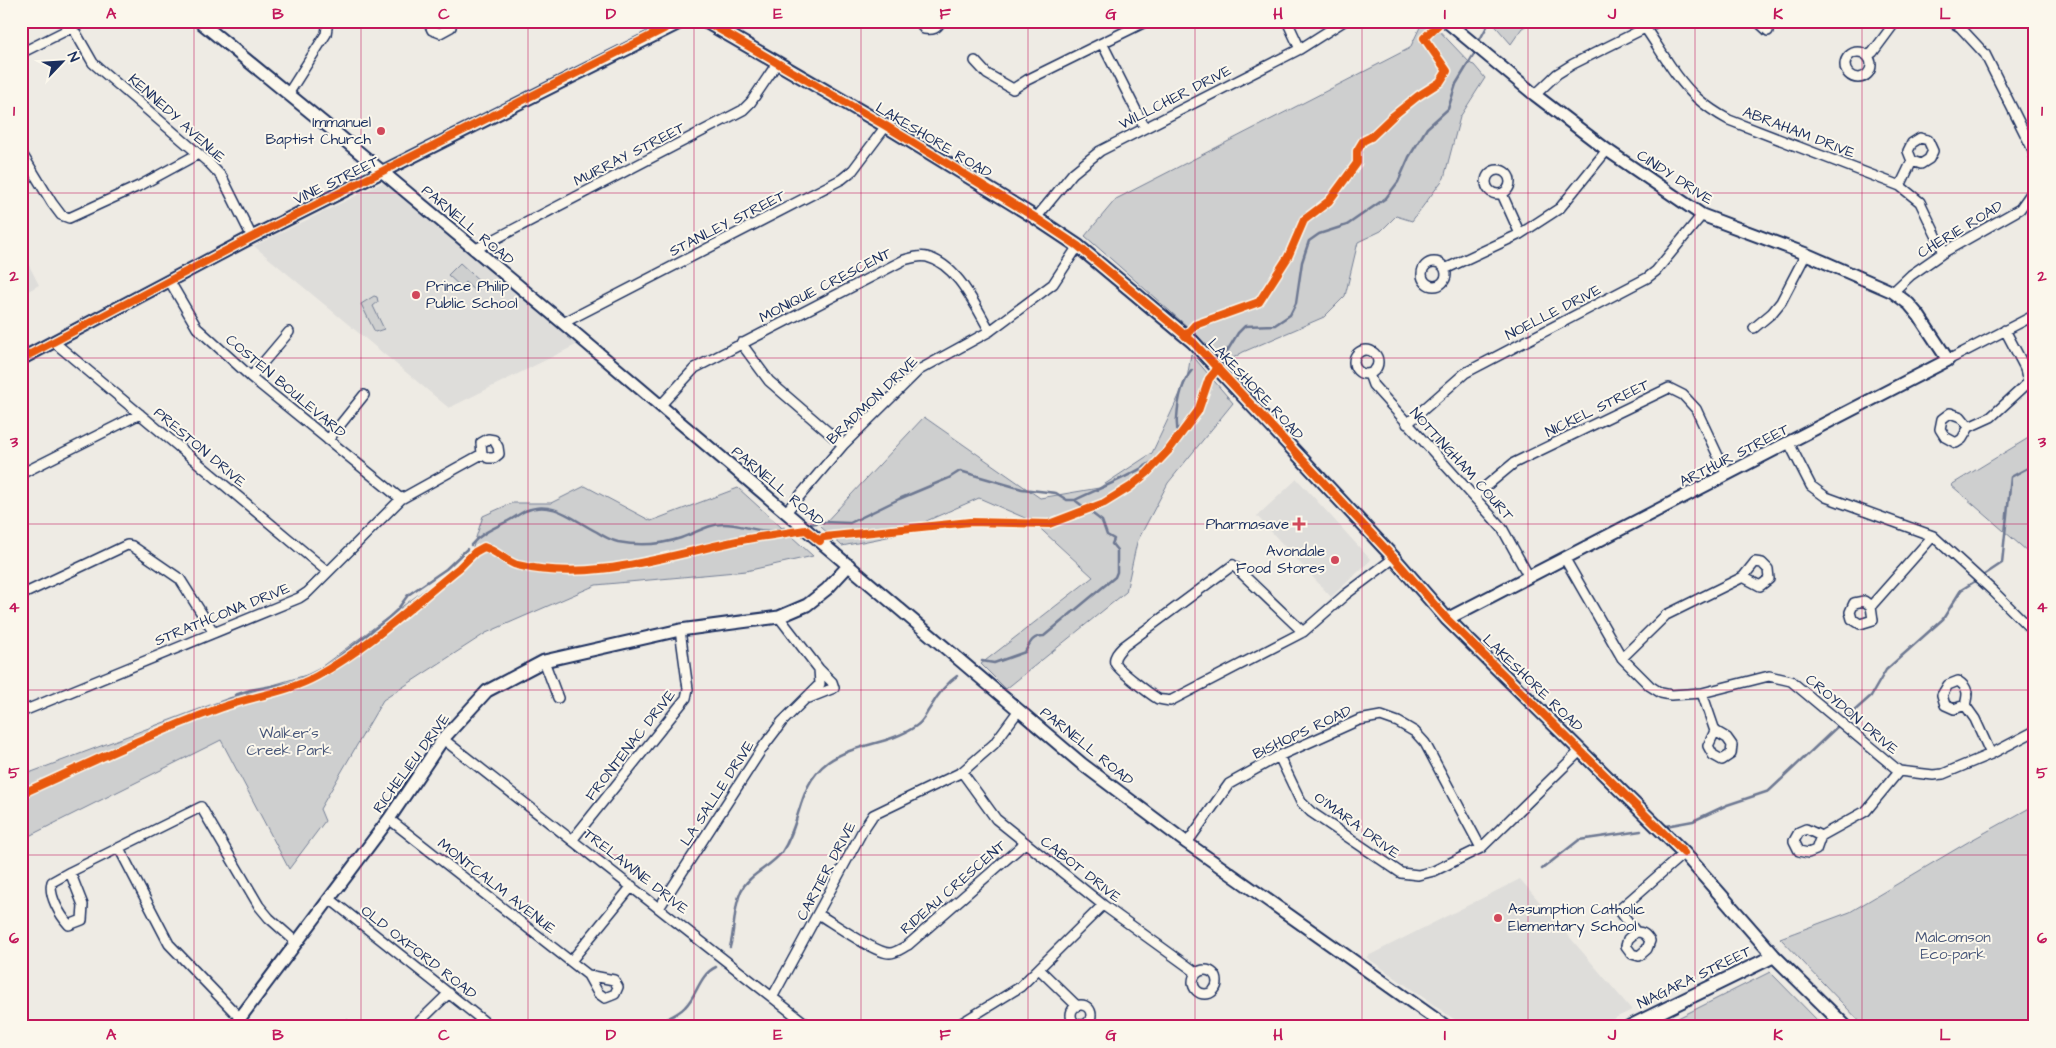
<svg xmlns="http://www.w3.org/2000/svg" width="2056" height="1048" viewBox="0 0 2056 1048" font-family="'Architects Daughter',sans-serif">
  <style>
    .built { fill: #deddda }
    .green { fill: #cecfcf; stroke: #747f96 }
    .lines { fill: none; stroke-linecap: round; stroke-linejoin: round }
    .stream { stroke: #6d7892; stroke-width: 2.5 }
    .minor-casing { stroke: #1b2f5e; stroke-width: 12 }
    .tertiary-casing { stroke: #1b2f5e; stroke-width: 15 }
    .secondary-casing { stroke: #1b2f5e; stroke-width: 16 }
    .minor { stroke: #fbf7ec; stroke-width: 9 }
    .tertiary { stroke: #fbf7ec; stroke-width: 11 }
    .secondary { stroke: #fbf7ec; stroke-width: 12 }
    .cycleway-casing { stroke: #fbf7ec; stroke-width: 11 }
    .cycleway { stroke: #e8590c; stroke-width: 8 }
    .grid { fill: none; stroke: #c2185b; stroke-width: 1; stroke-opacity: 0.55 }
    .poi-dot { fill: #d1495b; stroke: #fbf7ec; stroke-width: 2 }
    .labels { text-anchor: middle; stroke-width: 4; stroke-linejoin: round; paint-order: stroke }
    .street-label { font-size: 15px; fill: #1b2f5e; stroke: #fbf7ec }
    .poi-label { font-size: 15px; fill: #1b2f5e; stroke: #fbf7ec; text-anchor: end }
    .park-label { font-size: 15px; fill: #48577a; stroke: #fbf7ec }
    .neatline { fill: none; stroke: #c2185b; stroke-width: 2 }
    .grid-label { font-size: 16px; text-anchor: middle; font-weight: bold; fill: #c2185b }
  </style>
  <rect width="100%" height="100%" fill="#eeebe4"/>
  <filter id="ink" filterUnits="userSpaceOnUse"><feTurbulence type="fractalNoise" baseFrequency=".02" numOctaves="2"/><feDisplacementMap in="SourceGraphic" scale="10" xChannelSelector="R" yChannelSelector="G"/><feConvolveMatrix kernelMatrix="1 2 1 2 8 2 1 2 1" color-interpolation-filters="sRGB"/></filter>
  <g filter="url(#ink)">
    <!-- built -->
    <path class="built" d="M 384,182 L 578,344 L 449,408 L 254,246 Z
      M 21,250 L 39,285 L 21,295 Z
      M 1297,479 L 1371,560 L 1331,597 L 1257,516 Z
      M 1520,879 L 1632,1010 L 1596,1027 L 1465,1027 L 1366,957 Z"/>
    <!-- green -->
    <path class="green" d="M 1423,21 L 1430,21 L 1471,64 L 1474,65 L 1485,78 L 1460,117 L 1444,178 L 1412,221 L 1396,216 L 1381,231 L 1358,242 L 1345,296 L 1324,317 L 1243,352 L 1223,364 L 1216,360 L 1198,336 L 1085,236 L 1116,199 L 1410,48 Z
      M 1491,21 L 1535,21 L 1522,28 L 1511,44 Z
      M 460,263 L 483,284 L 476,292 L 465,282 L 461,287 L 448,275 Z
      M 374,296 L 377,297 L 378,302 L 373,306 L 384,329 L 375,332 L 361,304 Z
      M 1191,354 L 1233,403 L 1168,483 L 1137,542 L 1126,592 L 1006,689 L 981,664 L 1093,577 L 1032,521 L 979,498 L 892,536 L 842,546 L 821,527 L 924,417 L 1040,498 L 1099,488 L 1152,453 L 1187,379 Z
      M 2035,434 L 2035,558 L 1951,485 Z
      M 585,486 L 651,521 L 738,488 L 813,556 L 746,571 L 596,585 L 486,633 L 383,700 L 320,809 L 325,821 L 289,869 L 221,740 L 21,840 L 21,776 L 226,699 L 313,673 L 470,556 L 483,516 L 512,503 L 551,503 Z
      M 2035,805 L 2035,1027 L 1865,1027 L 1780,938 L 1850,912 L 1968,842 Z
      M 1770,972 L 1824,1027 L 1660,1027 Z"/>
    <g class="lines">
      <!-- stream -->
      <path class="stream" d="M 1478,43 L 1490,21
        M 1226,353 L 1238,333 L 1245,326 L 1275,325 L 1290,315 L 1296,303 L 1302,262 L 1309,241 L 1319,234 L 1347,225 L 1386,198 L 1398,182 L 1409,157 L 1427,128 L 1448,109 L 1456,84 L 1476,51
        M 810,524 L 823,522 L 850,523 L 899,499 L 949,478 L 960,471 L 1022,489 L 1056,493 L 1067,500 L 1075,500 C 1100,487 1171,463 1177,433 C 1178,428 1176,423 1177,418 C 1178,401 1181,383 1192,370
        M 471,545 C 481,533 494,528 508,521 C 514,518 519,514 525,511 C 553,499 573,520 597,532 C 603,536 610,540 618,542 C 639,546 660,545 681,538 C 696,533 708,524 724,524 C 744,524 763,536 784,528
        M 1981,577 L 2002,563 L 2011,477 L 2035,464
        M 982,661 L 994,663 L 1025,652 C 1030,643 1032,636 1044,636 L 1115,577 L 1117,572 L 1117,550 L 1112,544 L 1114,539 L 1107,535 L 1102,521 L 1076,501
        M 235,695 L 250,690 L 294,682 L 328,665 L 385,621 L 397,610 L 408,595 L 446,569 L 467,549
        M 1843,721 L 1871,696 L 1886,670 L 1943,619 L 1961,590 L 1977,580
        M 82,766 L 116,748 L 232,698
        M 58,777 L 66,774
        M 34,789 L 49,781
        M 21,794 L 25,792
        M 1666,826 L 1693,821 L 1727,805 L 1769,791 L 1839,725
        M 1542,869 L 1579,840 L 1641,831
        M 730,947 C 735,929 733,909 741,891 C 749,874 771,867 782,852 C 802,822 797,785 828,762 C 855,743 889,745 916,726 C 923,722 925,715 930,708 C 937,696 945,684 957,676
        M 651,1027 C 662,1020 677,1016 685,1007 C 698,994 699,975 716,967"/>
      <defs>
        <path id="minor" d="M 428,21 L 432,30 L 440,33 L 451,27 L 451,21
          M 920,21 L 924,29 C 933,30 937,29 941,21
          M 1287,21 L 1300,49
          M 1757,21 L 1768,31
          M 1950,21 L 1960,27 L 1985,54 L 2032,148 L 2035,158
          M 73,28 L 93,63 L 209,163 L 222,177 L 252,237
          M 1646,29 C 1662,52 1676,79 1697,98 C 1707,107 1718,114 1729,120 L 1900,186 L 1920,202 L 1944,252
          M1845 65a13 13 0 1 1 26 0a13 13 0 1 1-26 0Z
          M 21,53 L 85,21
          M 1868,56 L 1873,52 L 1896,21
          M 975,61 L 987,74 L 1013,89 L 1027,80 L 1102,43
          M 288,94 L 326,34 L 328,21
          M 1535,95 L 1557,74 L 1573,64 L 1659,21
          M 1145,128 L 1102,43 L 1147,21
          M 21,152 L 52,203 L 61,215 L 69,218 L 141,185 L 198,154
          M1486 182a12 12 0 1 1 24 0a12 12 0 1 1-24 0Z
          M 1900,186 L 1912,161 L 1921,164 L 1929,159 L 1933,151 L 1928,140 L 1920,138 L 1912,143 L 1908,151 L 1912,161
          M 1502,194 L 1520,234
          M 1036,218 L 1073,173 L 1100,151 L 1300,49 L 1344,21
          M 474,250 L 743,110 L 751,102 L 778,62
          M1422 274a12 12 0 1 1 24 0a12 12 0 1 1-24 0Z
          M 1445,269 L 1520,234 L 1560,208 L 1607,150
          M 169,280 L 197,328 L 251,377 L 401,499
          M 1893,292 L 1911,275 L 1944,252 L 2020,209 L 2032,192 L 2035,184
          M 563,323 L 842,179 L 853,170 L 886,126
          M 1754,328 L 1772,313 L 1781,302 L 1806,254
          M 55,343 L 328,572
          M 741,343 L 769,381 L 843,445
          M1354 362a12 12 0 1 1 24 0a12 12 0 1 1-24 0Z
          M 1948,360 L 2035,315
          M 1369,374 L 1373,385 L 1502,528 L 1529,577
          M 251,377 L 289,332
          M 660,406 L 695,368 L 904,260 C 911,258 919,255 927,257 C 958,265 975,306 990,331
          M 1407,424 L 1465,373 L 1647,278 L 1656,271 L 1702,215
          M 1969,427 L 1962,439 L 1956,443 L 1945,437 L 1940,429 L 1942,419 L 1950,413 L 1961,417 L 1969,427 L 1991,417 L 2028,383 L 2025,368 L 2005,330
          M 328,440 L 364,395
          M 1789,443 L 1811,486 L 1826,497 L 1933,536 L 1993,591 L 2035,633
          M 21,474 L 140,414
          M 1474,496 L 1514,463 L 1669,388 L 1683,395 L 1696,409 L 1727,475
          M 786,512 L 843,445 L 919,370 L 990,331 L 1053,284 L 1078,246
          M 1565,559 L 1622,658 L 1650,686 L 1661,693 L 1671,695 L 1702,693 L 1769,676 L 1791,681 L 1899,771 L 1933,775 L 1943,774 L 1991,754 L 2035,731
          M 21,595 L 127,545 L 132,546 L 180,579 L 214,633
          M 1871,606 L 1873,620 L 1860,624 L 1852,619 L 1850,612 L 1854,603 L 1864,601 L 1871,606 L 1933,536
          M 779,617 L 819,669 L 832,682 L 834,688 L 809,698
          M 1303,632 L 1233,565 L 1124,646 C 1120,650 1113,656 1115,663 C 1118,670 1150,694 1158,699 C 1162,700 1166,700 1170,701 L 1303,632 L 1345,595 L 1394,558
          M 1622,658 L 1666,615 L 1743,577 L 1755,562 L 1762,563 L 1768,569 L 1769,579 L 1760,586 L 1743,577
          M 544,661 L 558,698
          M 1702,693 L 1715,731 L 1708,746 L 1713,755 L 1722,760 L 1731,754 L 1732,745 L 1727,738 L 1715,731
          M 1965,705 L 1954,709 L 1945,705 L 1942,695 L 1948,685 L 1958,681 C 1969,688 1968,694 1965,705 L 1975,719 L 1991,754
          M 21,712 L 299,598 L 308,592 L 401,499 L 482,454 L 488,458 L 494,458 L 499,454 L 498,447 L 494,440 L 488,439 L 481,443 L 482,454
          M 443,739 L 810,1027
          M 1279,756 L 1301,802 L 1311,812 L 1401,873 L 1418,875 L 1434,871 L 1481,848 L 1581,750
          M 962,772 L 996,819 L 1103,905 L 1197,973
          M 389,819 L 588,975 L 598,993 L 605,998 L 615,994 L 618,987 L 614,980 L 588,975
          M 1821,836 L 1816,850 L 1808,853 L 1799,851 L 1794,841 L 1799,832 L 1806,829 L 1821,836 L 1866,811 L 1899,771
          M 573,839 L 686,698 L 688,689 L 680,630
          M 1187,843 L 1229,784 L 1279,756 L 1359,720 L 1381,716 L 1398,722 L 1415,732 L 1425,743 L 1481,848
          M 119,848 L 169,944 L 240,1018
          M 70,872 L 83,905 L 82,920 L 69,925 C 60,915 48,895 52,882 L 70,872 L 201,807 L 259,906 L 269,918 L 296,942
          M 330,899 L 491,1027
          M 659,908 L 763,747 L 782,722 L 820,684 L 819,669
          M 818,914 C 833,923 876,954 890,953 C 896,953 902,948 908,945 L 1025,843
          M 1636,932 C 1644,932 1646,935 1650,941 L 1647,949 L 1639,956 L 1632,954 L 1626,946 L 1628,939 L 1636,932 L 1619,910 L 1684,853
          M 571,961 L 632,886
          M 1039,969 L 1077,1006
          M1193 982a12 12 0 1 1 24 0a12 12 0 1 1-24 0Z
          M 773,996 L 863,830 L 873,815 L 962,772 L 994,744 L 1019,710
          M1071 1015a10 10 0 1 1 20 0a10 10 0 1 1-20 0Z
          M 341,1027 L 345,1025 L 348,1027
          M 414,1027 L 449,993
          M 955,1027 L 1020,987 L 1103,905"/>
        <path id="tertiary" d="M 199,21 L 336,133 L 563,323 L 1082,764 L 1187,843 L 1447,1027
          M 1446,21 L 1535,95 L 1607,150 L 1702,215 L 1806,254 L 1893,292 L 1909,304 L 1919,316 L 1948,360 L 1447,619
          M 21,359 L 252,237 L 683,21
          M 237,1027 L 240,1018 L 389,819 L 443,739 L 487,691 L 544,661 L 680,630 L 779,617 L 807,605 L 827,589 L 849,565"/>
        <path id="secondary" d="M 705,21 L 886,126 L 1036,218 L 1078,246 L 1193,342 L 1394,558 L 1447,619 L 1684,853 L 1774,956 L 1846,1027
          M 664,29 L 667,21
          M 1629,1027 L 1774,956"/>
      </defs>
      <!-- minor casing -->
      <use href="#minor" class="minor-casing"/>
      <!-- tertiary casing -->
      <use href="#tertiary" class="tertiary-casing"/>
      <!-- secondary casing -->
      <use href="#secondary" class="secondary-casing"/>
      <!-- minor -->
      <use href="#minor" class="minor"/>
      <!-- tertiary -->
      <use href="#tertiary" class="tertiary"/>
      <!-- secondary -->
      <use href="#secondary" class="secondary"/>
      <defs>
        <path id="cycleway" d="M 705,21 L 886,126 L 1036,218 L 1078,246 L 1193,342 L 1394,558 L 1447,619 L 1684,853
          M 1185,336 L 1195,325 L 1259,302 L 1288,257 L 1304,220 L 1329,201 L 1357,163 L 1357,151 L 1363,141 L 1371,137 L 1393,116 L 1418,96 L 1440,82 L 1447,71 L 1424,38 L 1442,21
          M 21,359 L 252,237 L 664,29
          M 824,537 L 970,522 L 1049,524 L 1104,503 L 1130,487 L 1147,473 L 1168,451 L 1198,411 L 1209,379 L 1218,368
          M 21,794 C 87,764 152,733 220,708 C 252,696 286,693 317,676 C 369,647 413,605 459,568 L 475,552 L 484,547 C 497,551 506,562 517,565 C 588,582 659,558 728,543 C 753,537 780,534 806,530 L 820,541"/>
      </defs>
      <!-- cycleway casing -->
      <use href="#cycleway" class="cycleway-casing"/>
      <!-- cycleway -->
      <use href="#cycleway" class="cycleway"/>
    </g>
  </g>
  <!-- grid -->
  <path class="grid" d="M 194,21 L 194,1027M 361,21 L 361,1027M 528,21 L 528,1027M 694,21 L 694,1027M 861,21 L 861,1027M 1028,21 L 1028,1027M 1195,21 L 1195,1027M 1362,21 L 1362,1027M 1528,21 L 1528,1027M 1695,21 L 1695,1027M 1862,21 L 1862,1027M 21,193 L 2035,193M 21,358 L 2035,358M 21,524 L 2035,524M 21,690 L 2035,690M 21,855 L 2035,855"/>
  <!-- markers -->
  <g class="poi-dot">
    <circle cx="381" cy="131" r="5"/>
    <circle cx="416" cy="295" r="5"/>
    <path d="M1296.5 516.5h5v5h5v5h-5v5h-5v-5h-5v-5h5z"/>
    <circle cx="1335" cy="560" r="5"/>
    <circle cx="1498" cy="918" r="5"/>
  </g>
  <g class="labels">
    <!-- street labels -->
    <g class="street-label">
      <text transform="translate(1175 97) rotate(-27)" y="5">WILLCHER DRIVE</text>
      <text transform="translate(177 118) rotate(42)" y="5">KENNEDY AVENUE</text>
      <text transform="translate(1799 132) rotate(21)" y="5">ABRAHAM DRIVE</text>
      <text transform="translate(934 140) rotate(31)" y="5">LAKESHORE ROAD</text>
      <text transform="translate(629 154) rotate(-27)" y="5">MURRAY STREET</text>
      <text transform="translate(1675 177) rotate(33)" y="5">CINDY DRIVE</text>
      <text transform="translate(336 180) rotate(-26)" y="5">VINE STREET</text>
      <text transform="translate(727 223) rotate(-27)" y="5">STANLEY STREET</text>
      <text transform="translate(468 225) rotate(40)" y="5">PARNELL ROAD</text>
      <text transform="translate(1960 229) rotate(-31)" y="5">CHERIE ROAD</text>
      <text transform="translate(825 285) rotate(-27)" y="5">MONIQUE CRESCENT</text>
      <text transform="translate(1553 312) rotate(-27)" y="5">NOELLE DRIVE</text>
      <text transform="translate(286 386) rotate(40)" y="5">COSTEN BOULEVARD</text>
      <text transform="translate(1256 389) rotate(47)" y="5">LAKESHORE ROAD</text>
      <text transform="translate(872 400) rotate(-44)" y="5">BRADMON DRIVE</text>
      <text transform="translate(1597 408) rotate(-26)" y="5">NICKEL STREET</text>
      <text transform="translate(200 447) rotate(40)" y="5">PRESTON DRIVE</text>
      <text transform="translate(1734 455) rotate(-27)" y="5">ARTHUR STREET</text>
      <text transform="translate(1462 464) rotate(48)" y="5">NOTTINGHAM COURT</text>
      <text transform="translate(778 486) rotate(40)" y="5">PARNELL ROAD</text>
      <text transform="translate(222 614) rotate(-22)" y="5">STRATHCONA DRIVE</text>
      <text transform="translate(1533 683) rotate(44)" y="5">LAKESHORE ROAD</text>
      <text transform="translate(1852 714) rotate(40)" y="5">CROYDON DRIVE</text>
      <text transform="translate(1302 732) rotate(-25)" y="5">BISHOPS ROAD</text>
      <text transform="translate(630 745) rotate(-52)" y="5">FRONTENAC DRIVE</text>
      <text transform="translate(1087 746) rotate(39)" y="5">PARNELL ROAD</text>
      <text transform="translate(411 763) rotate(-54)" y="5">RICHELIEU DRIVE</text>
      <text transform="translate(717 793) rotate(-57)" y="5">LA SALLE DRIVE</text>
      <text transform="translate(1357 825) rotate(36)" y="5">O'MARA DRIVE</text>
      <text transform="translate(1081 869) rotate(38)" y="5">CABOT DRIVE</text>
      <text transform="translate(636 871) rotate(38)" y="5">TRELAWNE DRIVE</text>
      <text transform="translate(826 871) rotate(-62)" y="5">CARTIER DRIVE</text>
      <text transform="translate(497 886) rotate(38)" y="5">MONTCALM AVENUE</text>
      <text transform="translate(953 887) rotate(-41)" y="5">RIDEAU CRESCENT</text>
      <text transform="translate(419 952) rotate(38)" y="5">OLD OXFORD ROAD</text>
      <text transform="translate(1694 977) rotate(-26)" y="5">NIAGARA STREET</text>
    </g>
    <!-- poi labels -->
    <g class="poi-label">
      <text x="371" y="127">Immanuel<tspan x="371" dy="17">Baptist Church</tspan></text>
      <text x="426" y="291" text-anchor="start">Prince Philip<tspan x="426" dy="17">Public School</tspan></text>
      <text x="1289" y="529">Pharmasave</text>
      <text x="1325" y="556">Avondale<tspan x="1325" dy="17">Food Stores</tspan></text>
      <text x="1508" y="914" text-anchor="start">Assumption Catholic<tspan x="1508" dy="17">Elementary School</tspan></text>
    </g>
    <!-- park labels -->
    <g class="park-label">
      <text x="289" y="738">Walker's<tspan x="289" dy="17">Creek Park</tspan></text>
      <text x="1953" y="942">Malcomson<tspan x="1953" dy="17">Eco-park</tspan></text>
    </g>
  </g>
  <!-- margin -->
  <rect width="2056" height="1048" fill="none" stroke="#fbf7ec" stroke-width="55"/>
  <!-- north arrow -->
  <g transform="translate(62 62) rotate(65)" stroke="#fbf7ec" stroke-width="4" paint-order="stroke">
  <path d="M0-4L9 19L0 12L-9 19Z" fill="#1b2f5e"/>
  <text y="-8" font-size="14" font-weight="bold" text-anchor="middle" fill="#1b2f5e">N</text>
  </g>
  <rect x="28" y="28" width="2000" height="992" class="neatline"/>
  <g class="grid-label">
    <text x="111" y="19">A</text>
    <text x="278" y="19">B</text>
    <text x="444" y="19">C</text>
    <text x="611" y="19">D</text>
    <text x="778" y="19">E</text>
    <text x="945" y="19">F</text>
    <text x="1111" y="19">G</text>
    <text x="1278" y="19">H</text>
    <text x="1445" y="19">I</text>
    <text x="1612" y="19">J</text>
    <text x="1778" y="19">K</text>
    <text x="1945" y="19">L</text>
    <text x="14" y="116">1</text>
    <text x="2042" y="116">1</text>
    <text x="14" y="281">2</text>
    <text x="2042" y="281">2</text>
    <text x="14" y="447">3</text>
    <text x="2042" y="447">3</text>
    <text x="14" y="612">4</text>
    <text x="2042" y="612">4</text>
    <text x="14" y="778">5</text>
    <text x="2042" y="778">5</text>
    <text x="14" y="943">6</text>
    <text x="2042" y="943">6</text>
    <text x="111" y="1040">A</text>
    <text x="278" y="1040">B</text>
    <text x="444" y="1040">C</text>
    <text x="611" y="1040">D</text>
    <text x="778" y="1040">E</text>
    <text x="945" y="1040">F</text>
    <text x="1111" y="1040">G</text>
    <text x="1278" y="1040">H</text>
    <text x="1445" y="1040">I</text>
    <text x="1612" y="1040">J</text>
    <text x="1778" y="1040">K</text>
    <text x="1945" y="1040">L</text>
  </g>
</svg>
